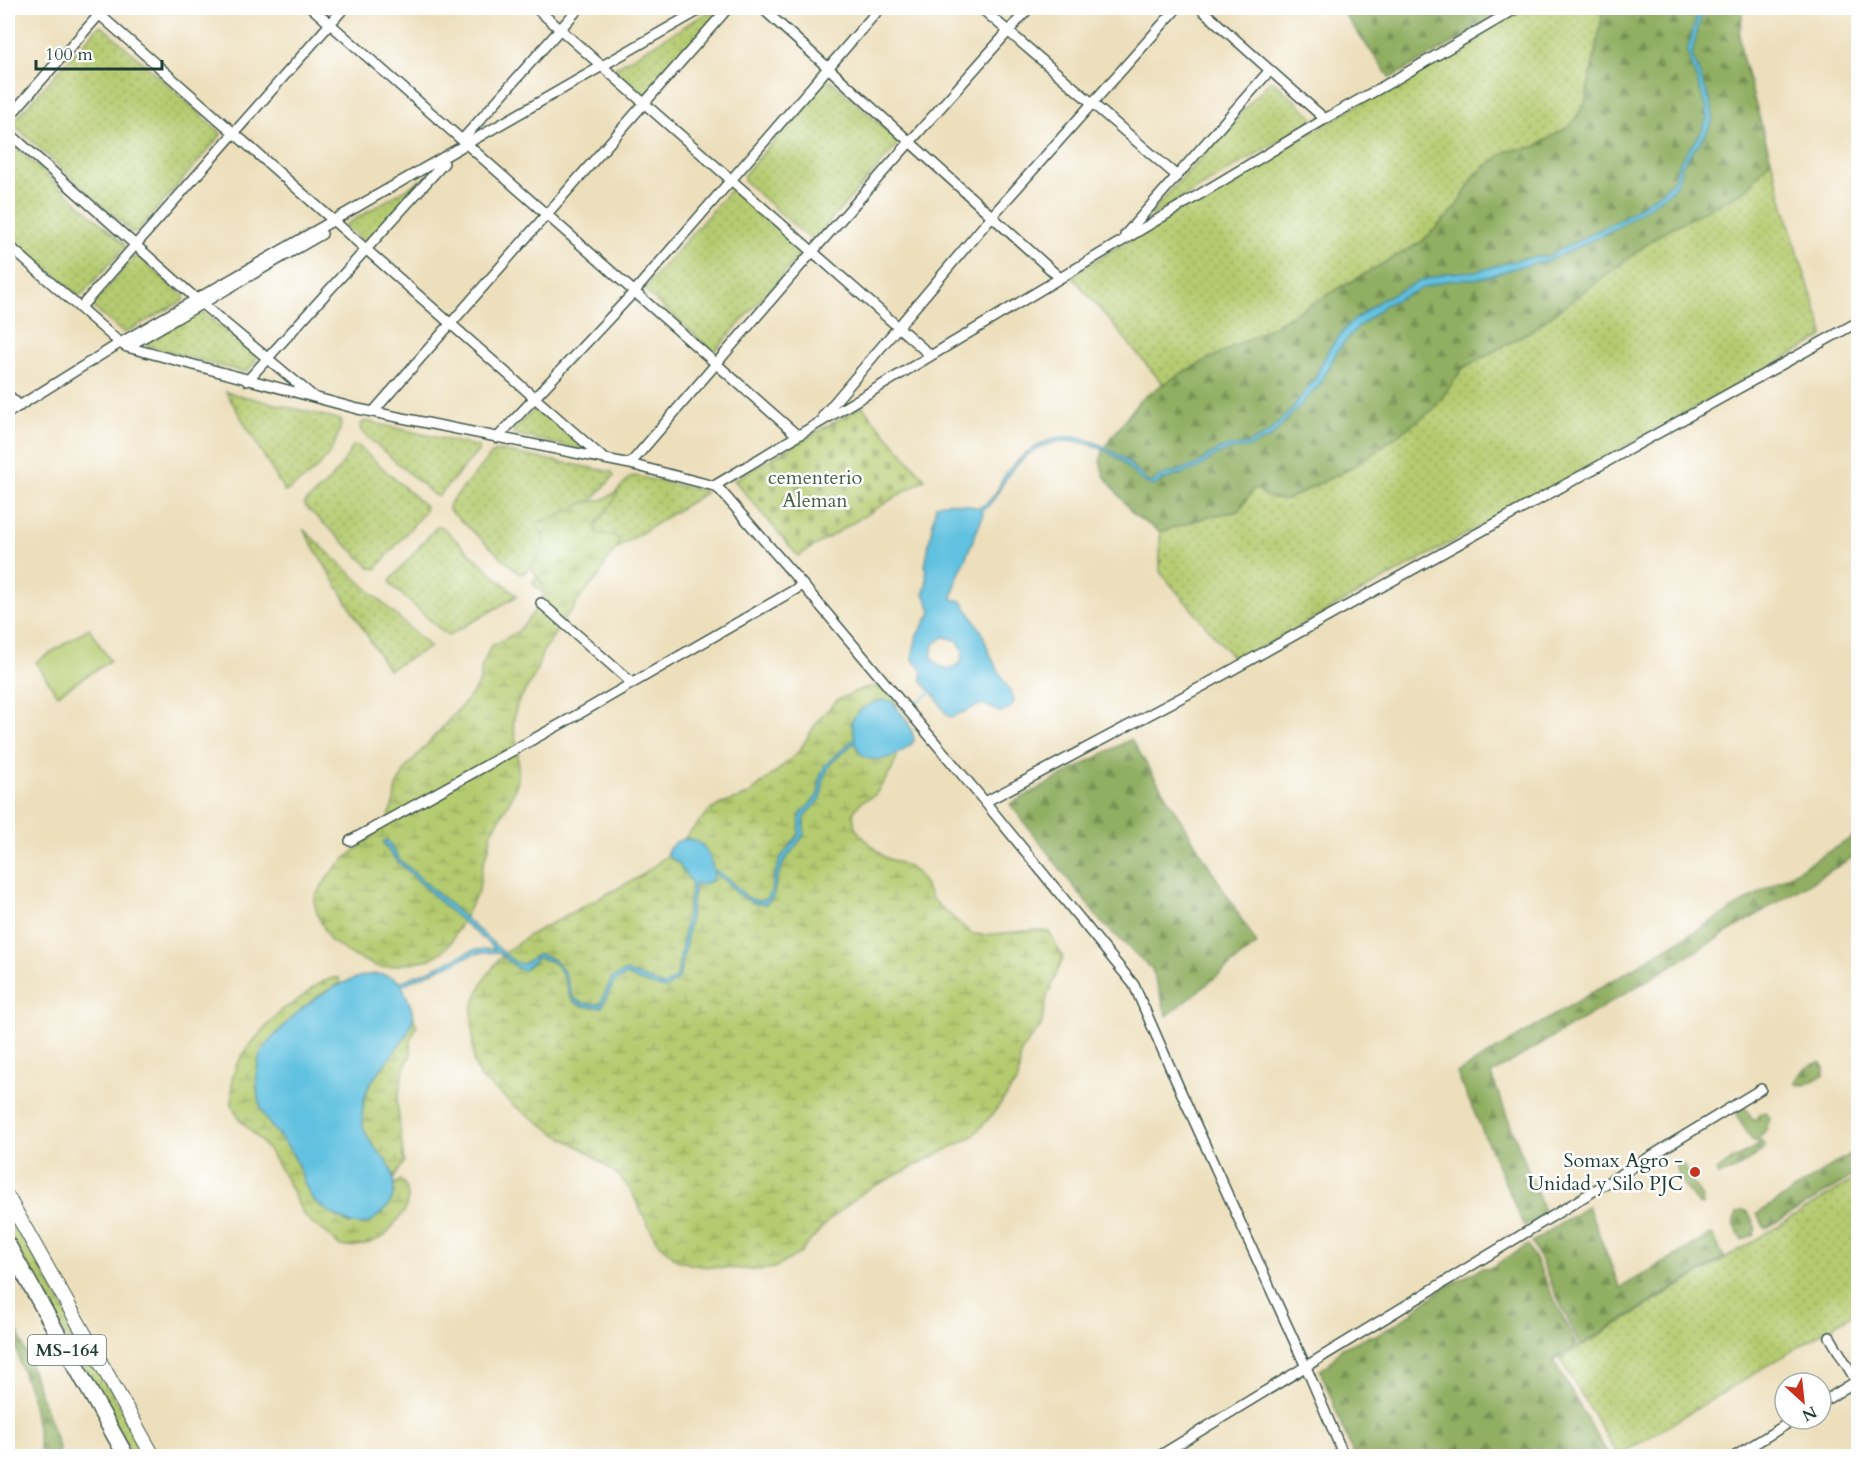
<svg xmlns="http://www.w3.org/2000/svg" width="1866" height="1464" viewBox="0 0 1866 1464" font-family="Cardo,serif">
  <style>
    .grass { fill: url(#grass-dots); stroke: #6a8452; stroke-width: 1.5 }
    .forest { fill: url(#forest-firs); stroke: #58764b; stroke-width: 1.5 }
    .wetland { fill: url(#wetland-marsh); stroke: #6a8452; stroke-width: 1.5 }
    .cemetery { fill: url(#cemetery-stones); stroke: #6a8452; stroke-width: 1.5 }
    .pitch { fill: #b5cb70; stroke: #6a8452; stroke-width: 1.5 }
    .water { fill: #61c1e0; stroke: #407f8a; stroke-width: 1.5; fill-rule: evenodd }
    .lines { fill: none; stroke-linecap: round; stroke-linejoin: round }
    .stream { stroke: #61c1e0; stroke-width: 2 }
    .street-casing { stroke: #3e5548; stroke-width: 12 }
    .secondary-casing { stroke: #3e5548; stroke-width: 16 }
    .primary-casing { stroke: #3e5548; stroke-width: 18 }
    .street { stroke: #fff; stroke-width: 9 }
    .secondary { stroke: #fff; stroke-width: 14 }
    .primary { stroke: #fff; stroke-width: 15 }
    .poi-dot { fill: #c8321e; stroke: #fff; stroke-width: 2 }
    .labels { text-anchor: middle; stroke-width: 5; stroke-linejoin: round; paint-order: stroke }
    .shield { fill: #fff; stroke: #627771; stroke-width: 1.5 }
    .shield-label { font-size: 18px; font-weight: bold; fill: #1f3d34 }
    .park-label { font-size: 20px; fill: #446043; stroke: #fff }
    .poi-label { font-size: 20px; fill: #1f3d34; stroke: #fff; text-anchor: end }
  </style>
  <defs>
    <pattern id="grass-dots" width="8" height="8" patternUnits="userSpaceOnUse" patternTransform="scale(1.5)"><rect width="8" height="8" fill="#b5cb70"/><path d="M2 2h.1M6 6h.1" fill="none" stroke="#93a65d" stroke-width="1.8" stroke-linecap="round"/></pattern>
    <pattern id="forest-firs" width="22" height="20" patternUnits="userSpaceOnUse" patternTransform="scale(1.5)"><rect width="22" height="20" fill="#90af62"/><path d="M5 1l3.5 6h-7zM16 11l3.5 6h-7z" fill="#759052"/></pattern>
    <pattern id="wetland-marsh" width="20" height="14" patternUnits="userSpaceOnUse" patternTransform="scale(1.5)"><rect width="20" height="14" fill="#b5cb70"/><path d="M1 5h8M5 5V1M11 12h8M15 12V8" fill="none" stroke="#93a65d"/></pattern>
    <pattern id="cemetery-stones" width="16" height="16" patternUnits="userSpaceOnUse" patternTransform="scale(1.5)"><rect width="16" height="16" fill="#b5cb70"/><path d="M2 7V4a2 2 0 0 1 4 0v3zM10 15v-3a2 2 0 0 1 4 0v3z" fill="#93a65d"/></pattern>
  </defs>
  <rect width="100%" height="100%" fill="#fff"/>
  <filter id="ink" filterUnits="userSpaceOnUse"><feTurbulence type="fractalNoise" baseFrequency=".0167" numOctaves="2"/><feDisplacementMap in="SourceGraphic" scale="12" xChannelSelector="R" yChannelSelector="G"/><feConvolveMatrix kernelMatrix="1 2 1 2 8 2 1 2 1" color-interpolation-filters="sRGB"/></filter>
  <filter id="wash" filterUnits="userSpaceOnUse"><feTurbulence type="fractalNoise" baseFrequency=".008" numOctaves="4" result="noise"/><feDisplacementMap in="SourceGraphic" scale="24" xChannelSelector="R" yChannelSelector="G"/><feGaussianBlur stdDeviation="1.35" result="paint"/><feColorMatrix in="noise" values="0 0 0 0 0 0 0 0 0 0 0 0 0 0 0 0 0 1.4 0 .05"/><feComposite in="paint" operator="in"/></filter>
  <g filter="url(#wash)">
    <rect width="100%" height="100%" fill="#eddfbc"/>
    <!-- grass -->
    <path class="grass" d="M 715,8 L 724,8 L 645,96 L 642,96 L 613,69 Z
      M 1522,8 L 1604,8 L 1585,104 L 1571,125 L 1535,147 L 1507,151 L 1488,165 L 1475,175 L 1455,209 L 1423,241 L 1259,334 L 1163,384 L 1071,275 Z
      M 99,26 L 103,27 L 220,132 L 221,135 L 136,233 L 132,232 L 14,125 L 13,122 Z
      M 826,80 L 831,81 L 896,139 L 898,144 L 814,239 L 810,239 L 744,181 L 744,175 Z
      M 1270,81 L 1273,81 L 1311,115 L 1313,120 L 1152,216 L 1149,215 Z
      M 8,140 L 124,244 L 125,247 L 81,295 L 78,295 L 8,235 Z
      M 1771,159 L 1795,245 L 1823,330 L 1823,336 L 1818,340 L 1236,661 L 1160,572 L 1160,532 L 1210,516 L 1239,511 L 1252,491 L 1256,488 L 1286,500 L 1353,467 L 1434,409 L 1463,368 L 1529,332 L 1665,231 L 1746,190 Z
      M 423,179 L 366,242 L 345,226 L 347,224 Z
      M 730,190 L 734,191 L 801,248 L 802,253 L 716,350 L 712,350 L 646,292 L 645,288 Z
      M 134,257 L 139,257 L 184,296 L 184,300 L 126,332 L 122,332 L 95,309 L 93,305 Z
      M 199,312 L 203,313 L 255,355 L 256,360 L 247,371 L 243,372 L 147,346 L 148,342 Z
      M 226,392 L 342,420 C 335,456 316,473 285,492 Z
      M 533,410 L 538,410 L 585,448 L 584,450 L 513,434 L 513,432 Z
      M 366,421 L 478,447 L 479,450 L 439,496 L 435,496 L 362,432 L 360,428 L 362,423 Z
      M 353,446 L 358,446 L 425,506 L 425,511 L 376,569 L 371,568 L 305,506 L 304,503 C 328,484 338,473 353,446 Z
      M 501,451 L 612,472 L 614,476 L 524,573 L 519,573 L 449,510 L 449,504 L 494,452 Z
      M 635,476 L 705,491 L 705,493 L 544,594 L 533,584 L 533,581 L 630,477 Z
      M 437,526 L 441,526 L 517,596 L 448,636 L 391,585 L 390,581 Z
      M 303,529 L 430,647 L 388,670 Z
      M 1858,1177 L 1858,1311 L 1618,1456 L 1560,1359 Z
      M 8,1211 L 148,1456 L 133,1456 L 8,1234 Z"/>
    <!-- forest -->
    <path class="forest" d="M 1340,8 L 1517,8 L 1390,78 Z
      M 1604,8 L 1744,8 L 1739,34 L 1742,56 L 1771,159 L 1746,190 L 1665,231 L 1529,332 L 1463,368 L 1434,409 L 1353,467 L 1286,500 L 1267,497 L 1256,488 L 1252,491 L 1239,511 L 1210,516 L 1160,532 L 1134,515 L 1104,476 L 1100,461 L 1104,448 L 1139,401 L 1163,384 L 1189,369 L 1259,334 L 1423,241 L 1455,209 L 1475,175 L 1488,165 L 1507,151 L 1535,147 L 1571,125 L 1585,104 Z
      M 1131,739 L 1257,944 L 1167,1016 L 1152,969 L 1102,923 L 1010,804 Z
      M 1858,834 L 1858,854 L 1491,1074 L 1545,1214 L 1524,1226 L 1457,1073 Z
      M 1820,1062 L 1824,1068 L 1824,1075 L 1804,1085 L 1796,1084 C 1797,1071 1808,1066 1820,1062 Z
      M 1745,1107 L 1753,1120 L 1756,1120 L 1759,1114 L 1766,1112 L 1770,1118 L 1767,1128 L 1757,1142 L 1753,1141 L 1737,1117 L 1738,1111 L 1741,1108 Z
      M 1761,1141 L 1765,1146 C 1757,1157 1731,1174 1717,1175 L 1717,1171 L 1733,1159 L 1750,1151 Z
      M 1854,1151 L 1858,1155 L 1858,1173 L 1765,1229 L 1757,1214 Z
      M 1682,1163 L 1702,1198 L 1703,1205 L 1699,1205 C 1689,1192 1677,1182 1677,1164 Z
      M 1588,1206 L 1620,1288 L 1712,1234 L 1724,1257 L 1580,1346 L 1532,1242 Z
      M 1744,1210 L 1750,1215 L 1756,1229 L 1753,1235 L 1742,1240 L 1733,1224 L 1737,1213 Z
      M 1528,1245 L 1577,1346 L 1553,1361 L 1609,1456 L 1354,1456 L 1320,1370 L 1328,1365 L 1342,1348 L 1369,1336 L 1376,1336 L 1410,1315 L 1418,1307 L 1442,1289 L 1482,1268 L 1492,1267 Z
      M 8,1304 L 58,1444 L 60,1456 L 41,1456 L 32,1397 L 21,1368 L 11,1326 L 8,1319 Z"/>
    <!-- wetland -->
    <path class="wetland" d="M 618,491 C 616,503 601,515 595,527 L 598,534 L 614,535 L 619,540 L 618,546 L 605,564 L 600,575 L 576,603 L 573,610 L 567,615 L 542,653 L 536,673 L 517,704 L 513,723 L 518,752 L 518,780 L 511,799 L 491,834 L 489,849 L 485,857 L 481,874 L 479,890 L 451,942 L 442,952 L 430,959 L 382,968 L 376,966 L 351,955 L 330,940 L 318,916 L 314,902 L 316,895 L 330,874 L 339,864 L 386,824 L 394,801 L 396,787 L 406,768 L 473,693 L 480,681 L 482,666 L 490,647 L 517,632 L 526,622 L 540,604 L 543,597 L 543,584 L 530,567 L 539,554 L 545,540 L 542,533 L 534,523 L 555,518 L 583,503 L 604,499 Z
      M 874,687 L 888,689 L 896,701 L 898,714 L 900,743 L 897,756 L 892,770 L 875,795 L 861,802 L 853,813 L 855,828 L 864,838 L 884,857 L 908,866 L 919,875 L 932,899 L 972,934 L 985,935 L 1036,930 L 1049,932 L 1063,958 L 1047,997 L 1041,1026 L 1021,1051 L 1018,1080 L 993,1114 L 972,1137 L 865,1191 L 828,1221 L 799,1254 L 774,1268 L 759,1270 L 709,1267 L 694,1265 L 677,1260 L 656,1240 L 630,1189 L 621,1178 L 585,1150 L 558,1135 L 513,1105 L 480,1077 L 474,1062 L 473,1049 L 472,1008 L 483,981 L 499,959 L 508,950 L 531,934 L 639,877 L 673,851 L 710,810 L 722,804 L 748,795 L 791,759 L 799,751 L 819,719 L 837,700 L 863,688 Z
      M 332,978 L 339,978 L 340,983 C 308,1000 284,1025 261,1052 C 254,1071 256,1097 264,1115 L 292,1152 L 300,1172 L 324,1208 L 349,1224 L 370,1222 L 377,1217 L 388,1206 L 394,1193 L 394,1185 L 400,1180 L 405,1185 L 407,1191 L 408,1198 L 405,1211 L 384,1237 L 364,1245 L 346,1247 L 338,1245 L 329,1235 L 311,1223 L 302,1212 L 286,1179 L 271,1154 L 259,1139 L 240,1120 L 232,1107 L 232,1079 L 236,1066 L 248,1047 L 281,1010 L 294,1003 L 318,984 Z
      M 413,1015 L 417,1026 L 411,1039 L 411,1054 L 404,1069 L 397,1102 L 404,1162 L 394,1178 C 389,1155 367,1148 363,1127 C 354,1080 401,1056 413,1015 Z"/>
    <!-- cemetery -->
    <path class="cemetery" d="M 862,406 L 925,479 L 798,556 L 734,480 Z"/>
    <!-- pitch -->
    <path class="pitch" d="M 89,628 L 110,661 L 57,695 L 36,662 Z"/>
    <!-- water -->
    <path class="water" d="M 1699,8 L 1703,8 L 1692,54 L 1711,104 L 1713,118 L 1706,134 L 1682,165 L 1678,182 L 1671,191 L 1617,228 L 1551,260 L 1518,267 L 1483,278 L 1445,281 L 1423,288 L 1385,305 L 1353,332 L 1338,350 L 1320,384 L 1270,438 L 1250,447 L 1226,451 L 1213,457 L 1200,467 L 1161,481 L 1155,486 C 1138,484 1129,465 1115,456 C 1075,432 1038,436 1009,474 C 999,488 996,501 982,511 L 983,516 L 957,579 L 952,598 L 954,600 L 960,600 L 964,604 L 982,632 L 989,653 L 1014,700 C 1013,708 1007,710 1000,712 L 982,704 L 954,716 L 950,717 L 945,712 L 934,694 L 922,682 L 922,671 L 912,658 L 917,635 L 931,613 L 929,604 L 924,594 L 927,580 L 925,566 L 936,505 C 949,499 966,505 979,508 C 986,504 992,499 996,492 C 1000,486 1002,478 1007,472 C 1040,434 1073,426 1117,454 C 1129,461 1138,473 1148,482 L 1153,482 L 1159,477 L 1198,464 L 1210,454 L 1225,447 L 1248,444 L 1267,434 L 1290,411 L 1314,380 L 1329,349 L 1348,325 L 1382,299 L 1420,281 L 1447,273 L 1478,271 L 1520,259 L 1548,256 L 1623,218 L 1665,189 L 1674,179 L 1680,161 L 1701,133 L 1707,118 L 1706,106 L 1687,52 ZM 944,637 L 957,640 L 963,650 L 961,663 L 950,669 L 938,666 L 931,656 L 934,644 Z
      M 883,700 L 891,701 C 901,712 913,726 914,741 C 900,758 862,772 855,742 L 831,763 L 824,777 L 821,799 L 804,817 L 804,835 L 785,860 L 777,878 L 773,897 L 766,904 L 758,904 L 751,902 L 738,894 L 726,881 L 714,873 L 712,881 L 701,885 L 695,884 L 686,943 L 679,979 L 665,989 L 639,981 L 627,975 L 614,982 L 602,1007 C 591,1007 577,1008 571,998 C 568,995 568,989 567,985 C 560,967 557,961 538,958 L 524,970 L 518,969 L 498,952 L 474,954 L 402,985 C 405,993 412,1006 413,1015 C 414,1038 372,1071 365,1096 C 362,1109 360,1124 367,1136 C 378,1158 393,1157 394,1186 C 394,1194 392,1202 387,1207 C 366,1231 357,1228 333,1214 C 325,1209 316,1204 311,1197 C 303,1184 301,1168 293,1155 C 287,1143 276,1134 268,1122 C 255,1104 254,1073 261,1052 C 285,1021 314,993 351,980 C 368,973 385,971 400,982 L 430,970 L 473,950 L 495,949 L 450,911 L 392,856 L 383,842 L 387,840 L 399,859 L 511,959 C 525,970 525,960 539,954 C 564,960 566,975 573,998 L 583,1003 L 600,1004 L 612,978 L 626,971 L 664,986 L 677,977 L 692,882 L 682,870 L 679,863 L 670,858 L 667,852 C 671,845 675,841 682,840 C 700,835 710,853 713,869 L 727,878 L 747,897 L 758,901 L 766,899 L 771,892 L 773,879 L 781,857 L 799,834 L 800,815 L 818,795 L 820,777 L 825,765 L 855,738 L 851,722 C 858,709 869,704 883,700 Z"/>
    <g class="lines">
      <!-- stream -->
      <path class="stream" d="M 908,708 L 933,691"/>
    </g>
  </g>
  <g filter="url(#ink)">
    <g class="lines">
      <defs>
        <path id="street" d="M 92,8 L 603,458
          M 312,8 L 797,435
          M 536,8 L 930,355
          M 762,8 L 1060,278
          M 981,8 L 1177,176
          M 1200,8 L 1325,119
          M 8,118 L 105,8
          M 8,132 L 202,304 L 314,397
          M 462,140 L 579,8
          M 1125,235 L 1270,70
          M 8,245 L 120,343 L 127,347 L 358,409 L 630,464 L 714,486 L 720,490 L 803,585 L 985,802 L 1134,985 L 1181,1092 L 1306,1367 L 1344,1456
          M 80,308 L 344,8
          M 127,347 L 322,234
          M 247,381 L 444,163
          M 8,395 L 20,406
          M 373,412 L 728,8
          M 8,413 L 120,343 L 703,8
          M 823,416 L 992,216 L 1177,8
          M 497,438 L 634,292 L 880,8
          M 630,464 L 813,251 L 1029,8
          M 714,486 L 1325,119 L 1391,82 L 1517,8
          M 541,603 L 632,683
          M 985,802 L 1203,686 L 1858,322
          M 350,841 L 577,715 L 803,585
          M 1830,1337 L 1858,1384
          M 1821,1403 L 1858,1380
          M 1159,1456 L 1761,1089
          M 1735,1456 L 1795,1419"/>
        <path id="secondary" d="M 8,1198 L 153,1456"/>
        <path id="primary" d="M 8,1245 L 126,1456"/>
      </defs>
      <!-- street casing -->
      <use href="#street" class="street-casing"/>
      <!-- secondary casing -->
      <use href="#secondary" class="secondary-casing"/>
      <!-- primary casing -->
      <use href="#primary" class="primary-casing"/>
      <!-- street -->
      <use href="#street" class="street"/>
      <!-- secondary -->
      <use href="#secondary" class="secondary"/>
      <!-- primary -->
      <use href="#primary" class="primary"/>
    </g>
  </g>
  <!-- markers -->
  <circle class="poi-dot" cx="1695" cy="1172" r="6"/>
  <g class="labels">
    <!-- shield labels -->
    <rect class="shield" x="28" y="1335" width="78" height="30" rx="4.5"/>
    <g class="shield-label">
      <text x="67" y="1356">MS-164</text>
    </g>
    <!-- park labels -->
    <g class="park-label">
      <text x="815" y="484">cementerio<tspan x="815" dy="23">Aleman</tspan></text>
    </g>
    <!-- poi labels -->
    <g class="poi-label">
      <text x="1683" y="1167">Somax Agro -<tspan x="1683" dy="23">Unidad y Silo PJC</tspan></text>
    </g>
  </g>
  <!-- margin -->
  <rect width="1866" height="1464" fill="none" stroke="#fff" stroke-width="30"/>
  <!-- north arrow -->
  <g transform="translate(1803 1401) rotate(153)"><circle r="28" fill="#ffffff" stroke="#a5b1ae" stroke-width="1.5"/>
  <path d="M0-4.5L10 22L0 15L-10 22Z" fill="#c8321e"/>
  <text y="-9" font-size="16" font-weight="bold" text-anchor="middle" fill="#1f3d34">N</text>
  </g>
  <!-- scale -->
  <path d="M36 60v9h126v-9" fill="none" stroke="#1f3d34" stroke-width="3"/>
  <text x="45" y="60" font-size="18" fill="#1f3d34" stroke="#ffffff" stroke-width="4.5" paint-order="stroke">100 m</text>
</svg>
